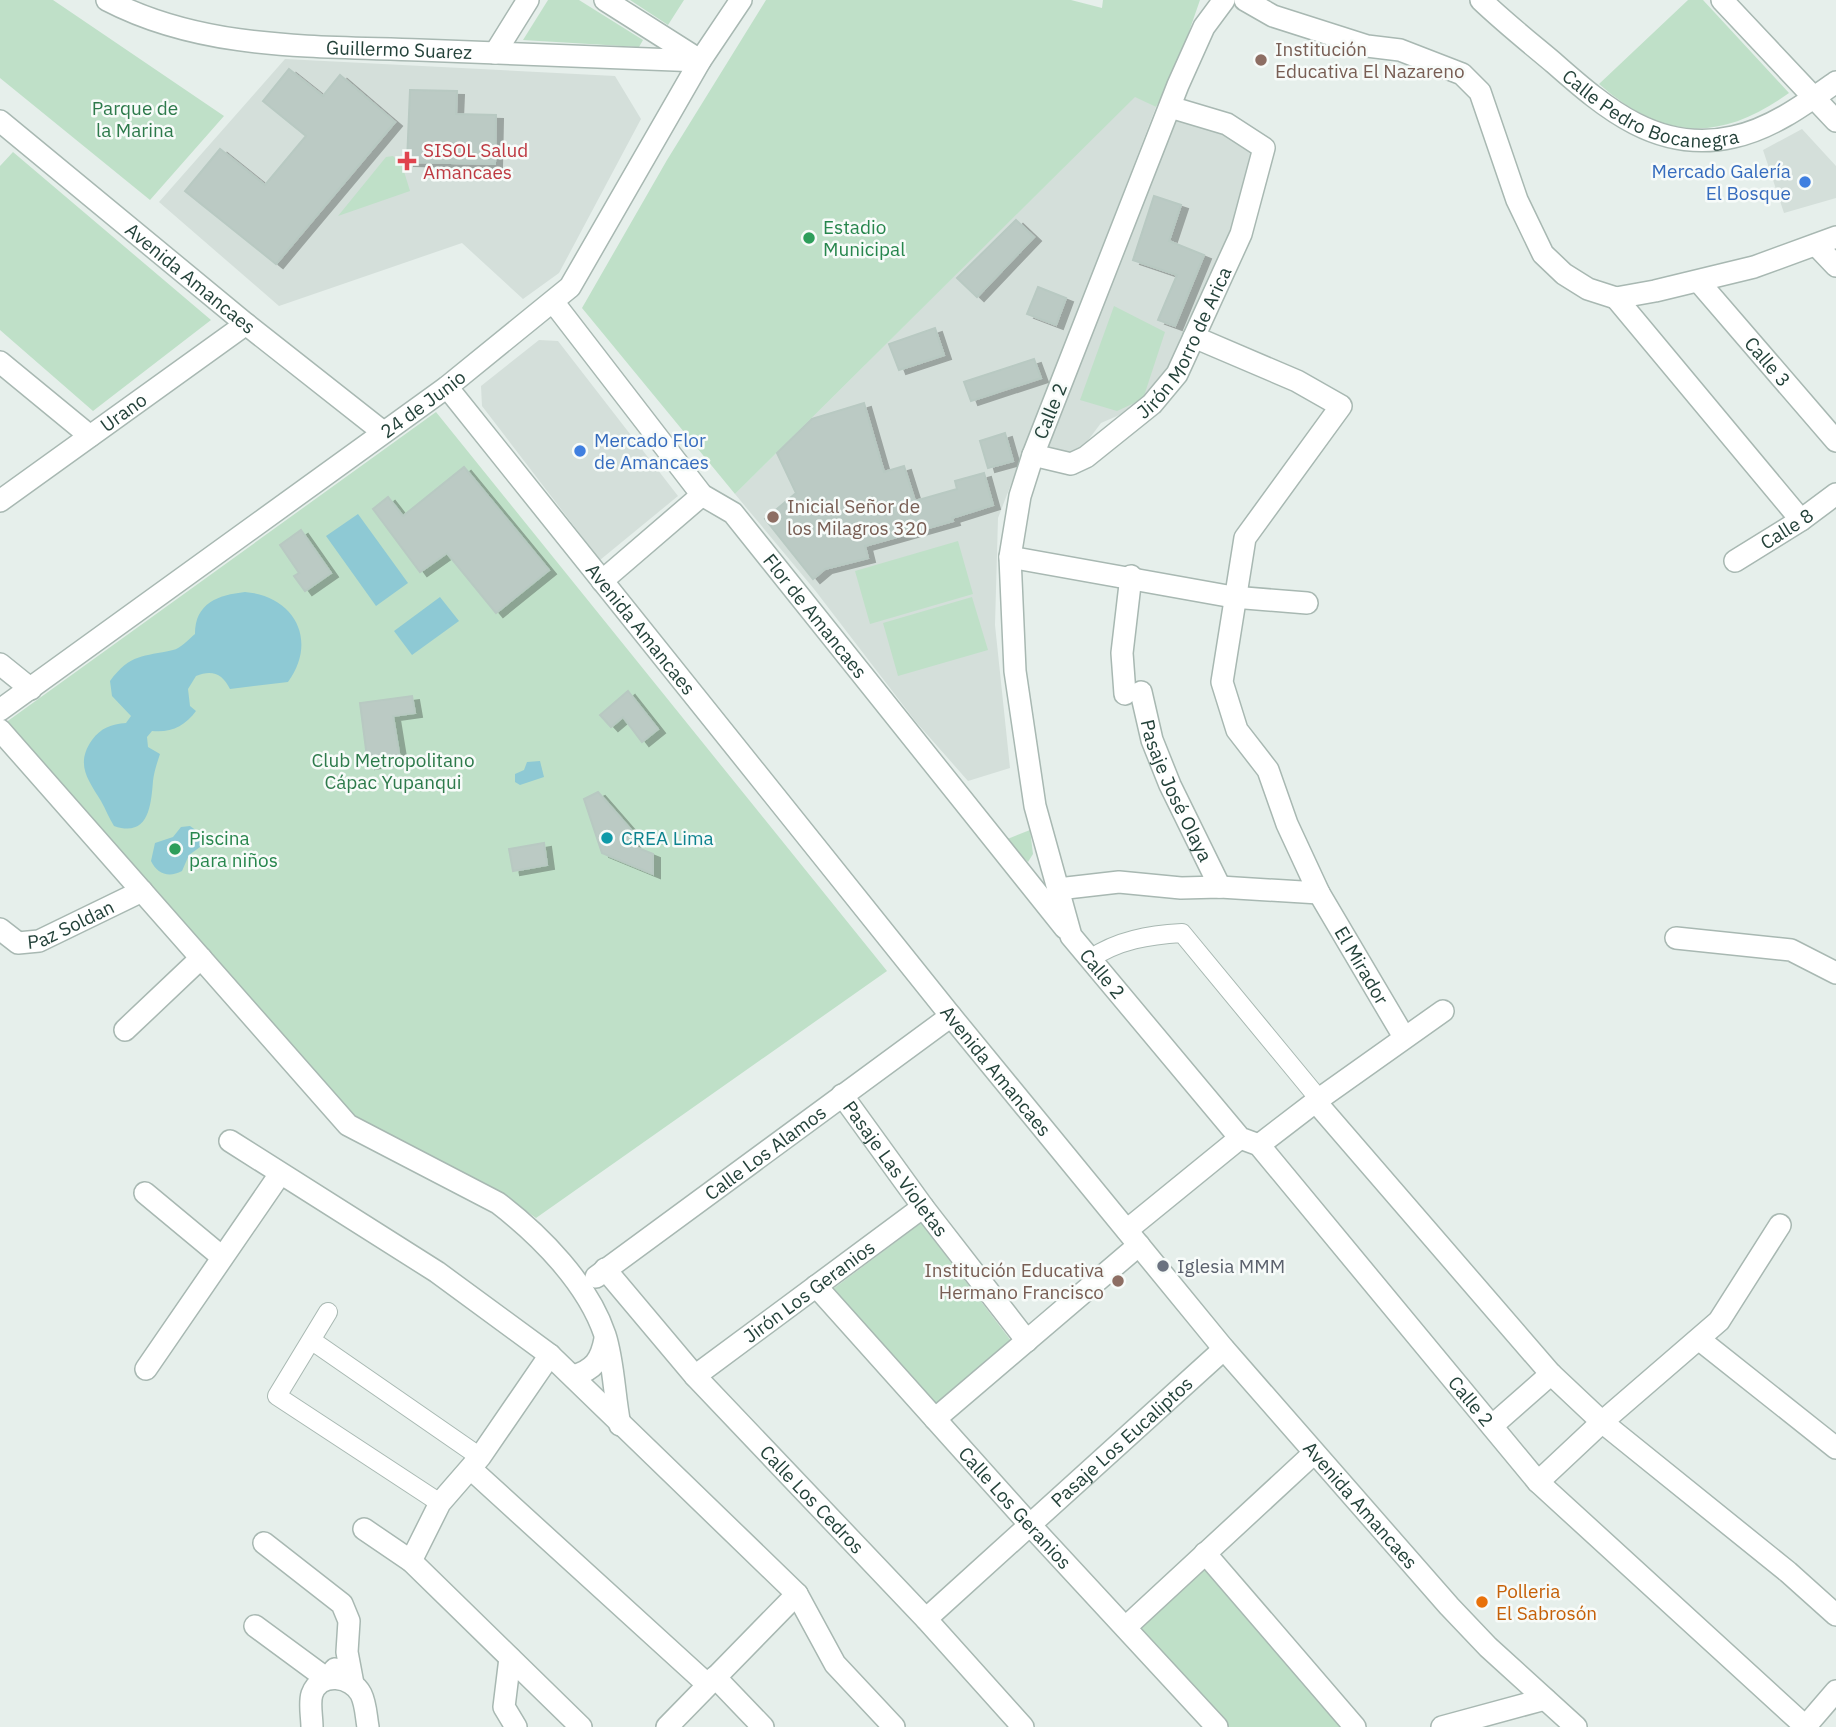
<svg xmlns="http://www.w3.org/2000/svg" width="1836" height="1727" viewBox="0 0 1836 1727" font-family="'IBM Plex Sans',sans-serif">
  <style>
    .built { fill: #d4dfda }
    .green { fill: #bfe0c8 }
    .water { fill: #8ec9d4 }
    .building { fill: #bbcac4; stroke: #b8c9c2; stroke-width: 2; filter: url(#shadow) }
    .lines { fill: none; stroke-linecap: round; stroke-linejoin: round }
    .pedestrian-casing { stroke: #a8b8b2; stroke-width: 20 }
    .minor-casing { stroke: #a8b8b2; stroke-width: 24 }
    .tertiary-casing { stroke: #a8b8b2; stroke-width: 24 }
    .pedestrian { stroke: #fff; stroke-width: 18 }
    .minor { stroke: #fff; stroke-width: 21 }
    .tertiary { stroke: #fff; stroke-width: 21 }
    .education-dot { fill: #8d6e63; stroke: #f7fbf9; stroke-width: 2.5 }
    .health-dot { fill: #e0444e; stroke: #f7fbf9; stroke-width: 2.5 }
    .shop-dot { fill: #3f7fe0; stroke: #f7fbf9; stroke-width: 2.5 }
    .leisure-dot { fill: #2e9e5b; stroke: #f7fbf9; stroke-width: 2.5 }
    .culture-dot { fill: #0f9aa8; stroke: #f7fbf9; stroke-width: 2.5 }
    .worship-dot { fill: #6b7280; stroke: #f7fbf9; stroke-width: 2.5 }
    .food-dot { fill: #e8710a; stroke: #f7fbf9; stroke-width: 2.5 }
    .labels { text-anchor: middle; stroke-width: 5; stroke-linejoin: round; paint-order: stroke }
    .street-label { font-size: 19px; fill: #24423a; stroke: #f7fbf9 }
    .education-label { font-size: 19px; fill: #785e54; stroke: #f7fbf9; text-anchor: start }
    .park-label { font-size: 19px; fill: #2d7a4b; stroke: #f7fbf9 }
    .health-label { font-size: 19px; fill: #be3a42; stroke: #f7fbf9; text-anchor: start }
    .shop-label { font-size: 19px; fill: #366cbe; stroke: #f7fbf9; text-anchor: end }
    .leisure-label { font-size: 19px; fill: #27864d; stroke: #f7fbf9; text-anchor: start }
    .culture-label { font-size: 19px; fill: #0d838f; stroke: #f7fbf9; text-anchor: start }
    .worship-label { font-size: 19px; fill: #5b616d; stroke: #f7fbf9; text-anchor: start }
    .food-label { font-size: 19px; fill: #c56008; stroke: #f7fbf9; text-anchor: start }
  </style>
  <defs>
    <filter id="shadow"><feDropShadow dx="7" dy="4" stdDeviation="0" flood-color="#0004"/></filter>
  </defs>
  <rect width="100%" height="100%" fill="#e6efeb"/>
  <!-- built -->
  <path class="built" d="M 285,59 L 615,76 L 641,119 L 559,273 L 523,299 L 462,243 L 279,306 L 159,202 Z
    M 1135,96 L 1156,107 L 998,518 L 995,625 L 1010,768 L 968,781 L 916,722 L 814,589 L 735,494 Z
    M 1176,116 L 1227,135 L 1254,151 L 1230,239 L 1167,374 L 1149,402 L 1101,423 L 1077,455 L 1044,450 Z
    M 1802,129 L 1836,166 L 1836,198 L 1784,213 L 1763,150 Z
    M 539,340 L 558,341 L 678,496 L 600,560 L 482,406 L 481,386 Z"/>
  <!-- green -->
  <path class="green" d="M 0,0 L 53,0 L 224,116 L 150,200 L 0,78 Z
    M 548,0 L 579,0 L 643,40 L 639,47 L 523,40 Z
    M 630,0 L 684,0 L 668,25 Z
    M 766,0 L 1071,0 L 1102,8 L 1103,0 L 1200,0 L 1176,69 L 1156,107 L 1135,97 L 735,494 L 582,308 L 667,160 Z
    M 1688,0 L 1703,0 L 1789,93 C 1719,143 1663,140 1599,84 Z
    M 13,152 L 211,320 L 93,411 L 0,330 L 0,166 Z
    M 393,156 L 402,165 L 410,191 L 338,216 L 386,157 Z
    M 1114,306 L 1165,332 L 1143,399 L 1117,411 L 1080,400 Z
    M 436,412 L 887,971 L 536,1218 L 501,1193 L 351,1114 L 5,723 Z
    M 958,541 L 973,594 L 870,624 L 855,571 Z
    M 972,597 L 988,650 L 898,676 L 883,623 Z
    M 1030,830 L 1033,854 L 1028,862 L 1005,840 Z
    M 921,1223 L 1012,1342 L 936,1405 L 833,1289 Z
    M 1206,1566 L 1341,1727 L 1228,1727 L 1138,1630 Z"/>
  <!-- water -->
  <path class="water" d="M 358,514 L 408,583 L 376,606 L 326,536 Z
    M 245,592 C 295,596 318,641 288,682 L 230,689 C 223,674 212,669 196,676 L 188,689 L 190,706 L 196,711 C 185,726 171,733 152,731 L 147,737 L 148,747 L 160,754 C 157,763 154,772 153,781 C 151,805 149,838 114,826 C 109,818 106,810 101,801 C 88,780 75,764 92,740 C 101,728 111,724 126,723 L 131,716 L 112,696 L 110,681 C 131,653 143,657 173,650 C 180,649 189,639 195,634 C 195,603 218,595 245,592 Z
    M 440,597 L 459,621 L 412,655 L 394,631 Z
    M 540,761 L 544,777 L 520,785 L 515,782 L 515,774 L 524,770 L 527,762 Z
    M 190,826 L 201,834 L 200,847 L 189,855 L 182,871 C 169,878 157,874 151,861 L 155,843 L 173,837 L 181,827 Z"/>
  <!-- building -->
  <path class="building" d="M 289,69 L 323,96 L 340,75 L 395,122 L 276,264 L 185,191 L 220,149 L 265,185 L 306,136 L 263,101 Z
    M 410,90 L 457,91 L 456,114 L 496,115 L 495,164 L 407,162 Z
    M 1154,196 L 1181,205 L 1169,241 L 1204,255 L 1175,326 L 1158,320 L 1177,275 L 1133,260 Z
    M 1016,220 L 1034,237 L 977,297 L 957,278 Z
    M 1038,287 L 1066,298 L 1056,325 L 1027,314 Z
    M 935,328 L 944,355 L 899,370 L 889,344 Z
    M 1034,359 L 1041,378 L 971,401 L 964,382 Z
    M 864,403 L 884,472 L 904,466 L 915,501 L 957,489 L 955,481 L 984,473 L 993,505 L 952,518 L 953,521 L 865,546 L 868,558 L 825,569 L 813,579 L 765,519 L 796,493 L 777,453 L 812,419 Z
    M 1005,433 L 1013,461 L 988,468 L 980,441 Z
    M 464,467 L 549,570 L 496,613 L 447,553 L 420,572 L 373,509 L 388,497 L 403,516 Z
    M 301,530 L 331,573 L 305,591 L 294,576 L 299,573 L 280,545 Z
    M 628,691 L 658,729 L 642,742 L 623,717 L 611,727 L 600,715 Z
    M 412,696 L 415,713 L 393,716 L 400,759 L 368,765 L 360,703 Z
    M 598,792 L 634,833 L 633,846 L 653,854 L 653,874 L 602,853 L 584,799 Z
    M 544,843 L 547,865 L 513,871 L 509,849 Z"/>
  <g class="lines">
    <defs>
      <path id="pedestrian" d="M 1090,959 C 1118,940 1149,935 1182,933 L 1319,1099
        M 328,1312 L 277,1396 L 440,1503
        M 311,1340 L 480,1457"/>
      <g id="minor">
        <path id="s1" d="M 107,0 C 203,50 312,46 419,50 C 512,54 606,57 700,61"/>
        <path d="M 605,0 L 698,59"/>
        <path id="s2" d="M 1224,0 L 1204,27 L 1178,85 L 1033,455 L 1020,496 L 1010,557 L 1015,671 L 1035,806 L 1071,936 L 1240,1138 L 1259,1145 L 1538,1482 L 1806,1727"/>
        <path d="M 1245,0 L 1273,16 L 1367,46 L 1400,50 L 1462,74 L 1480,92 L 1517,200 L 1543,254 L 1564,274 L 1588,289 L 1616,298 L 1655,291 L 1754,267 L 1836,237"/>
        <path id="s3" d="M 1481,0 C 1504,22 1529,42 1554,63 C 1606,109 1659,154 1733,137 C 1771,129 1805,104 1836,82"/>
        <path d="M 1722,0 L 1836,121"/>
        <path d="M 495,53 L 528,0"/>
        <path d="M 1816,245 L 1836,266"/>
        <path id="s4" d="M 1699,282 L 1836,441"/>
        <path d="M 1616,298 L 1801,520"/>
        <path id="s5" d="M 554,303 L 702,495 L 733,513 L 1065,928"/>
        <path d="M 0,362 L 90,436"/>
        <path id="s6" d="M 1033,455 L 1071,464 L 1086,457 L 1152,404 L 1177,374 L 1241,234 L 1264,148 L 1227,124 L 1170,107"/>
        <path id="s7" d="M 0,501 L 246,324"/>
        <path d="M 1010,557 L 1233,597 L 1307,603"/>
        <path id="s8" d="M 1735,561 L 1801,520 L 1836,494"/>
        <path d="M 602,581 L 702,495"/>
        <path d="M 0,664 L 31,689"/>
        <path id="s9" d="M 1141,692 L 1152,740 L 1170,785 L 1220,887"/>
        <path d="M 1125,694 L 1122,653 L 1131,576"/>
        <path d="M 0,730 L 348,1125 L 498,1203 C 541,1236 588,1284 605,1335 C 614,1363 614,1396 620,1425"/>
        <path d="M 1058,889 L 1119,882 L 1181,888 L 1220,887 L 1319,893 L 1287,824 L 1268,770 L 1237,730 L 1222,682 L 1245,538 L 1341,406 L 1297,381 L 1194,337"/>
        <path id="s10" d="M 1319,893 L 1404,1037"/>
        <path id="s11" d="M 0,929 L 18,943 L 39,941 L 142,891"/>
        <path d="M 1676,938 L 1791,950 L 1836,973"/>
        <path d="M 125,1030 L 201,958"/>
        <path id="s12" d="M 842,1095 L 923,1207 L 1027,1341"/>
        <path d="M 1315,1101 L 1551,1374 L 1602,1422 L 1788,1572 L 1836,1615"/>
        <path d="M 230,1141 L 437,1272 L 550,1355 L 797,1594 L 835,1664 L 894,1727"/>
        <path d="M 1259,1145 L 1319,1099 L 1443,1011"/>
        <path d="M 145,1193 L 222,1257"/>
        <path d="M 1127,1230 L 1240,1138"/>
        <path id="s13" d="M 605,1269 L 695,1376 L 926,1619 L 1023,1727"/>
        <path id="s14" d="M 596,1277 L 951,1016"/>
        <path id="s15" d="M 816,1286 L 1031,1526 L 1217,1727"/>
        <path d="M 1700,1340 L 1836,1448"/>
        <path d="M 146,1369 L 280,1174"/>
        <path d="M 573,1376 C 594,1370 601,1360 605,1339"/>
        <path id="s16" d="M 695,1376 L 923,1207"/>
        <path d="M 935,1419 L 1139,1245"/>
        <path d="M 1493,1425 L 1551,1374"/>
        <path d="M 471,1469 L 707,1684"/>
        <path d="M 1538,1482 L 1602,1422 L 1719,1321 L 1780,1225"/>
        <path d="M 364,1529 L 411,1561 L 581,1727"/>
        <path d="M 264,1543 L 342,1604 L 349,1621 L 347,1652 L 353,1684"/>
        <path d="M 1205,1553 L 1355,1727"/>
        <path d="M 411,1561 L 440,1503 L 480,1457 L 550,1355"/>
        <path id="s17" d="M 926,1619 L 1224,1349"/>
        <path d="M 255,1626 L 327,1679 L 335,1669"/>
        <path d="M 1126,1627 L 1313,1454"/>
        <path d="M 510,1658 L 504,1707 L 516,1727"/>
        <path d="M 715,1677 L 763,1727"/>
        <path d="M 312,1727 C 312,1717 309,1703 312,1694 C 320,1671 352,1676 361,1694 C 366,1704 366,1716 368,1727"/>
        <path d="M 667,1727 L 797,1594"/>
        <path d="M 1442,1727 L 1545,1699"/>
        <path d="M 1805,1727 L 1836,1691"/>
      </g>
      <g id="tertiary">
        <path id="s18" d="M 0,121 L 246,324 L 383,432"/>
        <path id="s19" d="M 447,387 L 951,1016 L 1224,1349 L 1449,1606 L 1488,1647 L 1576,1727"/>
        <path id="s20" d="M 0,710 L 447,387 L 570,287 L 700,61 L 741,0"/>
      </g>
    </defs>
    <!-- pedestrian casing -->
    <use href="#pedestrian" class="pedestrian-casing"/>
    <!-- minor casing -->
    <use href="#minor" class="minor-casing"/>
    <!-- tertiary casing -->
    <use href="#tertiary" class="tertiary-casing"/>
    <!-- pedestrian -->
    <use href="#pedestrian" class="pedestrian"/>
    <!-- minor -->
    <use href="#minor" class="minor"/>
    <!-- tertiary -->
    <use href="#tertiary" class="tertiary"/>
  </g>
  <!-- markers -->
  <g class="education-dot">
    <circle cx="1261" cy="60" r="7"/>
    <circle cx="773" cy="517" r="7"/>
    <circle cx="1118" cy="1281" r="7"/>
  </g>
  <path class="health-dot" d="M403.5 150.5h7v7h7v7h-7v7h-7v-7h-7v-7h7z"/>
  <g class="shop-dot">
    <circle cx="1805" cy="182" r="7"/>
    <circle cx="580" cy="451" r="7"/>
  </g>
  <g class="leisure-dot">
    <circle cx="809" cy="238" r="7"/>
    <circle cx="175" cy="849" r="7"/>
  </g>
  <circle class="culture-dot" cx="607" cy="838" r="7"/>
  <circle class="worship-dot" cx="1163" cy="1266" r="7"/>
  <circle class="food-dot" cx="1482" cy="1602" r="7"/>
  <g class="labels">
    <!-- street labels -->
    <g class="street-label">
      <text dy="7" stroke="none"><textPath href="#s1" startOffset="299">Guillermo Suarez</textPath></text>
      <text dy="7" stroke="none"><textPath href="#s3" startOffset="208">Calle Pedro Bocanegra</textPath></text>
      <text dy="7" stroke="none"><textPath href="#s18" startOffset="247">Avenida Amancaes</textPath></text>
      <text dy="7" stroke="none"><textPath href="#s6" startOffset="210">Jirón Morro de Arica</textPath></text>
      <text dy="7" stroke="none"><textPath href="#s4" startOffset="105">Calle 3</textPath></text>
      <text dy="7" stroke="none"><textPath href="#s20" startOffset="522">24 de Junio</textPath></text>
      <text transform="translate(1050 411) rotate(-68)" y="7">Calle 2</text>
      <text dy="7" stroke="none"><textPath href="#s7" startOffset="152">Urano</textPath></text>
      <text dy="7" stroke="none"><textPath href="#s8" startOffset="61">Calle 8</textPath></text>
      <text dy="7" stroke="none"><textPath href="#s5" startOffset="410">Flor de Amancaes</textPath></text>
      <text dy="7" stroke="none"><textPath href="#s19" startOffset="310">Avenida Amancaes</textPath></text>
      <text dy="7" stroke="none"><textPath href="#s9" startOffset="105">Pasaje José Olaya</textPath></text>
      <text dy="7" stroke="none"><textPath href="#s11" startOffset="79">Paz Soldan</textPath></text>
      <text dy="7" stroke="none"><textPath href="#s10" startOffset="84">El Mirador</textPath></text>
      <text dy="7" stroke="none"><textPath href="#s2" startOffset="1034">Calle 2</textPath></text>
      <text dy="7" stroke="none"><textPath href="#s19" startOffset="877">Avenida Amancaes</textPath></text>
      <text dy="7" stroke="none"><textPath href="#s14" startOffset="210">Calle Los Alamos</textPath></text>
      <text dy="7" stroke="none"><textPath href="#s12" startOffset="91">Pasaje Las Violetas</textPath></text>
      <text dy="7" stroke="none"><textPath href="#s16" startOffset="142">Jirón Los Geranios</textPath></text>
      <text dy="7" stroke="none"><textPath href="#s2" startOffset="1601">Calle 2</textPath></text>
      <text dy="7" stroke="none"><textPath href="#s17" startOffset="264">Pasaje Los Eucaliptos</textPath></text>
      <text dy="7" stroke="none"><textPath href="#s13" startOffset="310">Calle Los Cedros</textPath></text>
      <text dy="7" stroke="none"><textPath href="#s19" startOffset="1444">Avenida Amancaes</textPath></text>
      <text dy="7" stroke="none"><textPath href="#s15" startOffset="298">Calle Los Geranios</textPath></text>
    </g>
    <!-- education labels -->
    <g class="education-label">
      <text x="1275" y="56">Institución<tspan x="1275" dy="22">Educativa El Nazareno</tspan></text>
      <text x="787" y="513">Inicial Señor de<tspan x="787" dy="22">los Milagros 320</tspan></text>
      <text x="1104" y="1277" text-anchor="end">Institución Educativa<tspan x="1104" dy="22">Hermano Francisco</tspan></text>
    </g>
    <!-- park labels -->
    <g class="park-label">
      <text x="135" y="115">Parque de<tspan x="135" dy="22">la Marina</tspan></text>
      <text x="393" y="767">Club Metropolitano<tspan x="393" dy="22">Cápac Yupanqui</tspan></text>
    </g>
    <!-- health labels -->
    <g class="health-label">
      <text x="423" y="157">SISOL Salud<tspan x="423" dy="22">Amancaes</tspan></text>
    </g>
    <!-- shop labels -->
    <g class="shop-label">
      <text x="1791" y="178">Mercado Galería<tspan x="1791" dy="22">El Bosque</tspan></text>
      <text x="594" y="447" text-anchor="start">Mercado Flor<tspan x="594" dy="22">de Amancaes</tspan></text>
    </g>
    <!-- leisure labels -->
    <g class="leisure-label">
      <text x="823" y="234">Estadio<tspan x="823" dy="22">Municipal</tspan></text>
      <text x="189" y="845">Piscina<tspan x="189" dy="22">para niños</tspan></text>
    </g>
    <!-- culture labels -->
    <g class="culture-label">
      <text x="621" y="845">CREA Lima</text>
    </g>
    <!-- worship labels -->
    <g class="worship-label">
      <text x="1177" y="1273">Iglesia MMM</text>
    </g>
    <!-- food labels -->
    <g class="food-label">
      <text x="1496" y="1598">Polleria<tspan x="1496" dy="22">El Sabrosón</tspan></text>
    </g>
  </g>
</svg>
